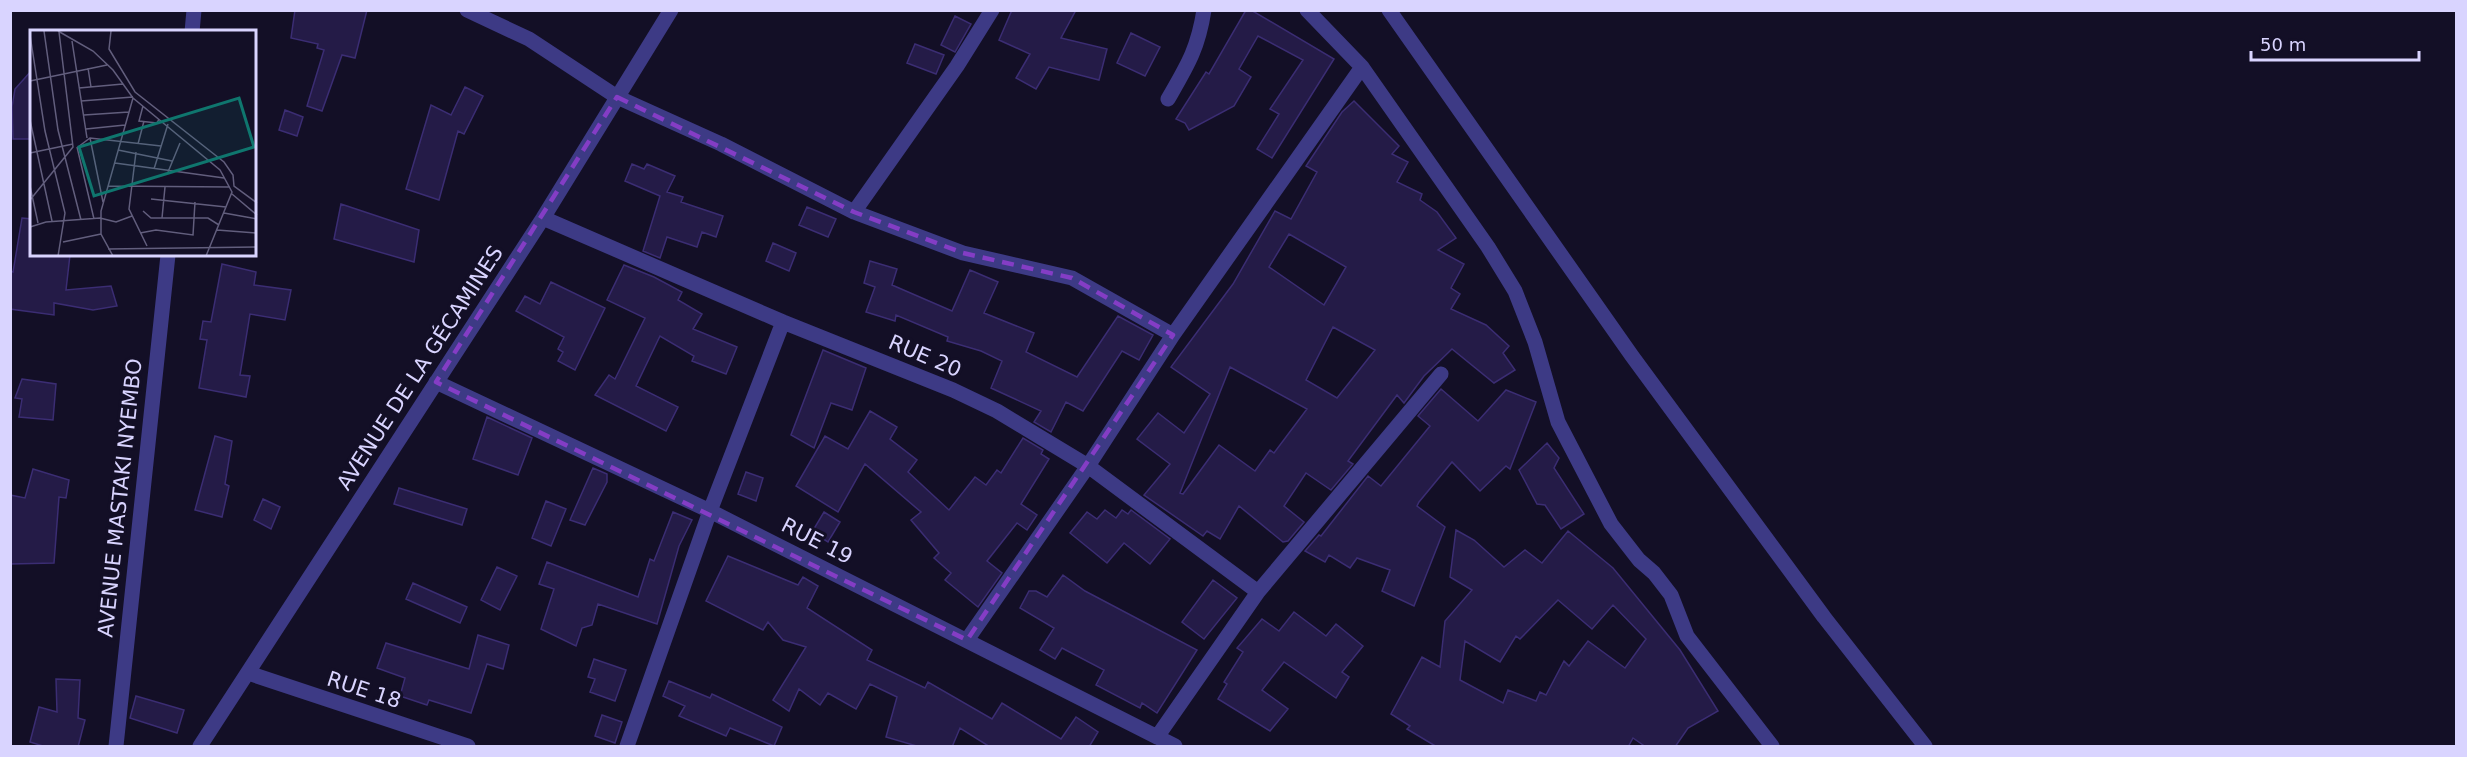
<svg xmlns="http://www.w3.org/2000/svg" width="2467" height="757" viewBox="0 0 2467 757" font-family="'DejaVu Sans',sans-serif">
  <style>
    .building { fill: #241b47; stroke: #3b2d73; stroke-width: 1.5; fill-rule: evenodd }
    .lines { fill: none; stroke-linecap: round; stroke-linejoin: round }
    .minor { stroke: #3d3a85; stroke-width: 15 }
    .marked { fill: none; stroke: #843dc5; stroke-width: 4.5; stroke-dasharray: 12 8; stroke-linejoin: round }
    .labels { text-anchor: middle; stroke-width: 6; stroke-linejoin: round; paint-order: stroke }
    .street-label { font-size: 21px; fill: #d9d4ff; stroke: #130f26 }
    .inset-road { fill: none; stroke: #625e7d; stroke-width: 1.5 }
    .view { fill: #0f766e; fill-opacity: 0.15; stroke: #0f766e; stroke-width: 3 }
    .inset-edge { fill: none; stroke: #d9d4ff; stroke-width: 3 }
  </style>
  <rect width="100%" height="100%" fill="#130f26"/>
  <!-- building -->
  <path class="building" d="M 295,10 L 367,10 L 355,58 L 342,55 L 322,111 L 307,106 L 324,50 L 317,48 L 318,44 L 291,38 Z
    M 1012,10 L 1076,10 L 1061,38 L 1107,49 L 1099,80 L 1049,67 L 1036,89 L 1016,78 L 1030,54 L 999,40 Z
    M 1246,10 L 1251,10 L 1334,59 L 1272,158 L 1257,149 L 1279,114 L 1270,109 L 1303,60 L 1258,36 L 1239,69 L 1251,77 L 1234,106 L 1189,130 L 1185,123 L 1176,119 L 1206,72 L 1209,74 Z
    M 955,16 L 971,24 L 955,52 L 941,45 Z
    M 1131,33 L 1160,47 L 1145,76 L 1117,63 Z
    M 915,44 L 944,55 L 936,74 L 907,63 Z
    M 32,70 L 32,139 L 13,139 L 12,107 L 15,89 Z
    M 465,87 L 483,96 L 464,134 L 458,131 L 439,200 L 406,189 L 431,105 L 451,115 Z
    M 1354,101 L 1399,146 L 1392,154 L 1408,162 L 1397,182 L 1422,194 L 1420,200 L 1437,212 L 1456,238 L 1438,250 L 1464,264 L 1451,288 L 1460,294 L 1451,309 L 1486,325 L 1509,346 L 1503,353 L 1515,370 L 1494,383 L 1452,349 L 1424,376 L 1404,403 L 1397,395 L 1348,461 L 1353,464 L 1331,490 L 1306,473 L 1284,506 L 1304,522 L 1288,541 L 1283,542 L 1239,506 L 1220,539 L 1207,531 L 1203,536 L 1144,495 L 1170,464 L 1137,439 L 1158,413 L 1184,433 L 1210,394 L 1171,367 L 1233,284 L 1275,211 L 1291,219 L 1317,172 L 1306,166 L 1342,112 ZM 1289,234 L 1346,267 L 1324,305 L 1269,267 ZM 1333,327 L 1375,350 L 1337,398 L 1306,380 ZM 1230,367 L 1307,409 L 1274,453 L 1270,450 L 1255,471 L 1219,445 L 1183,494 L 1180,493 Z
    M 285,110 L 303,117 L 297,136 L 279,130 Z
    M 632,164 L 644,169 L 647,164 L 675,176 L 667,192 L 683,197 L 681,202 L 723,216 L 716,237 L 702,232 L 697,247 L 667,237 L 660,258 L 643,251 L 660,196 L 625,181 Z
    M 341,204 L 419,230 L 414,262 L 334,239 Z
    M 807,207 L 836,219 L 828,237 L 799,225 Z
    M 22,218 L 32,219 L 32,255 L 70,255 L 66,290 L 111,286 L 117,306 L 93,310 L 54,303 L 54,315 L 10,309 L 10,271 L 13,272 Z
    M 773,243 L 796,253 L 789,271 L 766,261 Z
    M 870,261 L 897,269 L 892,285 L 952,311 L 970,270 L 998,282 L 984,313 L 1034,333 L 1026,352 L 1077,377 L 1118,316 L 1153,335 L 1139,360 L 1122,351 L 1083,411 L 1066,402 L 1051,432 L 1034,422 L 1041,411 L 991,388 L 1002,361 L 981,351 L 947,341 L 948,337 L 896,315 L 895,321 L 866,312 L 875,287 L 864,283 Z
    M 222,264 L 256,272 L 254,285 L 291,290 L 285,320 L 250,314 L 240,375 L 250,376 L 246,397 L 199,388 L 207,340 L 200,339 L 203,321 L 211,322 Z
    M 624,265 L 654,277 L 682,292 L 678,300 L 702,314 L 693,329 L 737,347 L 726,374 L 692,361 L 694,356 L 660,336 L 636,386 L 678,407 L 666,431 L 595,395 L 609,375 L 615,379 L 645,318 L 607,300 Z
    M 551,282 L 605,308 L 575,370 L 558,361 L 563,352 L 558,349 L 564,337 L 516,311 L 525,296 L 540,304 Z
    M 823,350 L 866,368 L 852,410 L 831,403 L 814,448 L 791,435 Z
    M 22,379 L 56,384 L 53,420 L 19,417 L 22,399 L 15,398 Z
    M 1441,389 L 1478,421 L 1506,390 L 1536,402 L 1510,469 L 1506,466 L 1480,491 L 1452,462 L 1419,502 L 1417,506 L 1445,527 L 1414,606 L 1382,591 L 1390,570 L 1357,558 L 1350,568 L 1329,555 L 1325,562 L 1305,551 L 1319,535 L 1321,536 L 1368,476 L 1381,486 L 1430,426 L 1418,416 Z
    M 870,411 L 897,427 L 890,439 L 917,460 L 908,472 L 949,510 L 975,477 L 986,485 L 997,470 L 1001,473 L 1023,438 L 1043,450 L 1041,454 L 1049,459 L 1021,504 L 1037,515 L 1027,530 L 1017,523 L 987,561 L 1002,573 L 978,607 L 945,580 L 951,573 L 934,558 L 939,553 L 911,520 L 921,512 L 865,464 L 838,512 L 796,486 L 825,436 L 848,449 Z
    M 487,417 L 532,438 L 518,475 L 473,459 Z
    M 215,436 L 232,441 L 225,484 L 229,486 L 222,517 L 195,510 Z
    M 1547,443 L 1559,458 L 1554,468 L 1584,514 L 1561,529 L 1545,505 L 1537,504 L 1519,470 Z
    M 593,468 L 607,474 L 607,482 L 585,525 L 570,520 Z
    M 33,469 L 69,480 L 66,498 L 59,497 L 54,563 L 10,564 L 10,495 L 25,498 Z
    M 746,472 L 763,478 L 756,501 L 738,494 Z
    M 399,488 L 467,509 L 462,525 L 394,504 Z
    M 263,499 L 280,507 L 271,529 L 254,520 Z
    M 546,501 L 566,509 L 551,546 L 532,538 Z
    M 1105,510 L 1116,518 L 1122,510 L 1128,514 L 1131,510 L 1170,539 L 1150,564 L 1124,543 L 1107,563 L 1070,533 L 1087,512 L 1097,519 Z
    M 673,512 L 692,520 L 679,546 L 657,624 L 598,604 L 592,625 L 582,628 L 576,646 L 541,629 L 554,589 L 539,584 L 547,562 L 638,597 L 650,559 L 654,561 Z
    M 824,512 L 840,522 L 828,542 L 812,532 Z
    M 1456,530 L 1474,540 L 1504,567 L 1525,550 L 1542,563 L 1568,531 L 1613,568 L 1680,650 L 1718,711 L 1688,728 L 1675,747 L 1646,747 L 1633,738 L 1628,747 L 1437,747 L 1407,729 L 1410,726 L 1391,714 L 1422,657 L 1440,667 L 1445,621 L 1472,590 L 1450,577 ZM 1558,600 L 1592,629 L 1613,605 L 1646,639 L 1625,668 L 1588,641 L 1569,666 L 1564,661 L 1546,695 L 1540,692 L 1536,701 L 1508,690 L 1503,703 L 1460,680 L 1465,641 L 1500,662 L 1516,636 L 1520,639 Z
    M 728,556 L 798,585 L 803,577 L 818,586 L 807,608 L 872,650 L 867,660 L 925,688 L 928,682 L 992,719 L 1002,703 L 1061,739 L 1076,717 L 1098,732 L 1089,747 L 990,747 L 960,728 L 952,747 L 920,747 L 886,737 L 897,697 L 870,684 L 856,709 L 828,693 L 820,705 L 799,689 L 789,711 L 773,700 L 806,647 L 783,640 L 768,622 L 763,630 L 706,601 Z
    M 497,567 L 517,576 L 500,610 L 481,600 Z
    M 1063,575 L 1085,591 L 1197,650 L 1157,713 L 1142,703 L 1140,708 L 1096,685 L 1104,670 L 1062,648 L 1055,659 L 1040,650 L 1054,628 L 1020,608 L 1029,591 L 1036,591 L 1047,597 Z
    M 1213,580 L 1237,598 L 1204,639 L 1182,622 Z
    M 413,583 L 467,607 L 460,623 L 406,599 Z
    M 1294,612 L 1326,636 L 1336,624 L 1363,646 L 1342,672 L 1349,677 L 1336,698 L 1284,662 L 1262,690 L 1288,709 L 1270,731 L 1218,699 L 1227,684 L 1224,682 L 1243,652 L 1237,648 L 1262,619 L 1279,631 Z
    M 478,635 L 509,645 L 503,669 L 487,664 L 471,713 L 429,700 L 427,705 L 400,696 L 405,678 L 377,668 L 386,643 L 469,669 Z
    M 594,659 L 626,670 L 615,701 L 590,692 L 595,679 L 588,677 Z
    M 56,679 L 80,680 L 78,718 L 85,720 L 78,747 L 46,747 L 30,742 L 39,707 L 57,712 Z
    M 669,681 L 710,698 L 712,694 L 782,727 L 774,746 L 730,728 L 726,736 L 679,716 L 685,706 L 663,696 Z
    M 136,696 L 184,710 L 177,733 L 130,718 Z
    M 602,715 L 622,722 L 615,743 L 595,736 Z"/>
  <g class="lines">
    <!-- minor -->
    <path class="minor" d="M 467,10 L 529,39 L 617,97 L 721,144 L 854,212 L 963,253 L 1072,278 L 1173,335
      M 1307,10 L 1362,67 L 1488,247 L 1515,291 L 1535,342 L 1558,422 L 1611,524 L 1639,560 L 1654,573 L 1671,595 L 1687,636 L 1772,746
      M 1389,10 L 1632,356 L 1824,617 L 1925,746
      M 192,32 L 194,10
      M 1168,99 C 1187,66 1198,49 1204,10
      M 854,212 L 957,66 L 992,10
      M 543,218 L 783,322 L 953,390 L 997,411 L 1088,466 L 1258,592
      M 436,382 L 710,511 L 1175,746
      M 967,640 L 1088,466 L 1173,335 L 1362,67
      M 248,673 L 468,746
      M 1157,737 L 1258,592 L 1441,374
      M 116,746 L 168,255
      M 200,746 L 543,218 L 671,10
      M 627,746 L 710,511 L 783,322"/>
  </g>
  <!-- marked area -->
  <path class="marked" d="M 617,97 L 854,212 L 963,253 L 1072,278 L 1173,335 L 967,640 L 436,382 Z"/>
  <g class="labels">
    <!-- street labels -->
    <g class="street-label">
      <text transform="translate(925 356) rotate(23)" y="7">RUE 20</text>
      <text transform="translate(420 368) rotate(-57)" y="7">AVENUE DE LA GÉCAMINES</text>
      <text transform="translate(120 498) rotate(-84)" y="7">AVENUE MASTAKI NYEMBO</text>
      <text transform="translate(817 541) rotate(27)" y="7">RUE 19</text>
      <text transform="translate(364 690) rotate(18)" y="7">RUE 18</text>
    </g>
  </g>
  <!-- overview -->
  <g transform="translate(30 30)">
    <rect width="226" height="226" fill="#130f26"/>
    <path class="inset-road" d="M 14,1 L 28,100 L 51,190M 28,1 L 63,21 L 83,40 L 103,68 L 190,140 L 202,162 L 176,226M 81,1 L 79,19 L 105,62 L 194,132 L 203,145 L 204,156 L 227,173M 0,5 L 15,101 L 35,183 L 28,226M 42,11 L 57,108M 58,38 L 61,57M 0,51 L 77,35M 49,58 L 93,54M 51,71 L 103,67M 113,76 L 109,91 L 127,93 L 129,89M 54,85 L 99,82M 0,90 L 22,191M 56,99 L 95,95M 60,108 L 73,172M 108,114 L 114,91M 47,117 L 64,189M 48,117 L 60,108 L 131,116M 88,120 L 142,131M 106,122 L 99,179 L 117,216M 0,123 L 43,114M 85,133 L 194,148M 124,139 L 138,94M 138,142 L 150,113M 0,156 L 8,193M 78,156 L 200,157M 202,164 L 227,185M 121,169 L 196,177M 0,170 L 43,117 L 29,2M 113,181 L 121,188 L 178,188 L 189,195M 194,183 L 227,189M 132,188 L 135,157M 0,197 L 16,192 L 70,188 L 86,192 L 102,186M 187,200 L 227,203M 110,203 L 126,200 L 163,205 L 165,172M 33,212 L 71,204M 78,219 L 227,217M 83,226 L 71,204 L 71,181 L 103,68"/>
    <path class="view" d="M 209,68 L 224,117 L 64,166 L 49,117 Z"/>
    <rect width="226" height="226" class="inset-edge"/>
  </g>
  <!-- border -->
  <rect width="2467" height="757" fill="none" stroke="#d9d4ff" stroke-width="24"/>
  <!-- scale -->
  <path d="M2251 51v9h168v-9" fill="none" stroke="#d9d4ff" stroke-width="3"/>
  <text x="2260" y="51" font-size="18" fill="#d9d4ff" stroke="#130f26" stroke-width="4.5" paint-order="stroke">50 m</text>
</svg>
